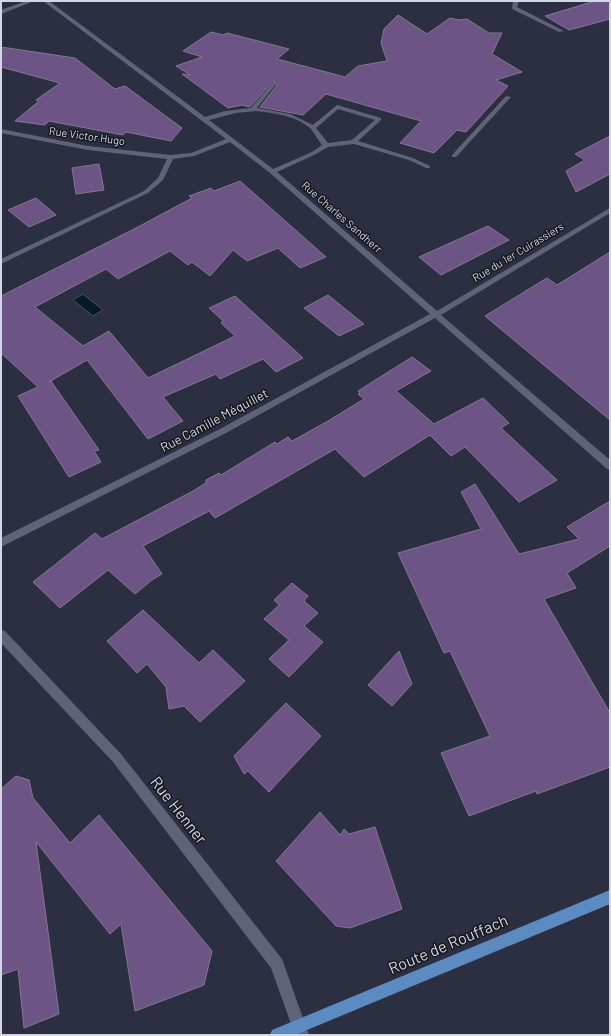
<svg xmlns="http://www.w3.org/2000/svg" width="611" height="1036" viewBox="0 0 611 1036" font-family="Barlow,sans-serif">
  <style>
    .water { fill: #061c24; stroke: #44545d }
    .building { fill: #6c5484; stroke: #83788e }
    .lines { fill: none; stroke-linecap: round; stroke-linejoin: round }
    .minor { fill: #606378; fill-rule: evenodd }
    .major { fill: #5c8bc2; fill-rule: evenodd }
    .labels { text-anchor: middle; stroke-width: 3; stroke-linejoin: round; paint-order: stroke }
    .far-street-label { font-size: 11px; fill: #d4d6e3; stroke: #161820 }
    .street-label { font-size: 13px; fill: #d4d6e3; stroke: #161820 }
    .near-street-label { font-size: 16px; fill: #d4d6e3; stroke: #161820 }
  </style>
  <rect width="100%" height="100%" fill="#2c2f42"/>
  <!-- water -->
  <path class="water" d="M 83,294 L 103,310 L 93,316 L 73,300 Z"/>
  <!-- building -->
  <path class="building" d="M 595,1 L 610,1 L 610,19 L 569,30 L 545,16 Z
    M 398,15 L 427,34 L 450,18 L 459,20 L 467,19 L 489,33 L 502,33 L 492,54 L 522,72 L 496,80 L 508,86 L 466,132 L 457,130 L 434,153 L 400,143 L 421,121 L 326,94 L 303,115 L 260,107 L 277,85 L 273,81 L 250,107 L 242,105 L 228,108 L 182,74 L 190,75 L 176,66 L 202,57 L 183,51 L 211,32 L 223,35 L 227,33 L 289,49 L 277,59 L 345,77 L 358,66 L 387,61 L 381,43 L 384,29 Z
    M 1,47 L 75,58 L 115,89 L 125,86 L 182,128 L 171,141 L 126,132 L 123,135 L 49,121 L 45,125 L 15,121 L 39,101 L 36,100 L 60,83 L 1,67 Z
    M 610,136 L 610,174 L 576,192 L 566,171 L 585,160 L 575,154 Z
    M 99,164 L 104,190 L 76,194 L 72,168 Z
    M 240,181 L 326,257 L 300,268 L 278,248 L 247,261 L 233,250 L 210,276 L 192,262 L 188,265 L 170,251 L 118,279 L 106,269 L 35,307 L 83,346 L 109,331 L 148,378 L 235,336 L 221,323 L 223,321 L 209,308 L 235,296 L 303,358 L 276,372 L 263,359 L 220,379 L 216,374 L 163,397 L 183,421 L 148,439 L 87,360 L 49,382 L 51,381 L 99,450 L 94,451 L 101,462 L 69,477 L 18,396 L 38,387 L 1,353 L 1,296 L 138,227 L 192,198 L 189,196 L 211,188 L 214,191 Z
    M 36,198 L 56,215 L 29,227 L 8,210 Z
    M 488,226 L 509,240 L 441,275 L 419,257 Z
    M 610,252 L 610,420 L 485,316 L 547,278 L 557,285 Z
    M 328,295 L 364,324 L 339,336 L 304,308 Z
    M 412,357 L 431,371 L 396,391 L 434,424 L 483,398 L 509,423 L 501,428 L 557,480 L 519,502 L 465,447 L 451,456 L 430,435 L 364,477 L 335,449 L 215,518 L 209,511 L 143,546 L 162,574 L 152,580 L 135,594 L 108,570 L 60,608 L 33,582 L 95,533 L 102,539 L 193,491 L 206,483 L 206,480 L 219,473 L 221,475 L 275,442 L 277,444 L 288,437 L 292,441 L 328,421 L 364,399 L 358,394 L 360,393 L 358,391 Z
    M 475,484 L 519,554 L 579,539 L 567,527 L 610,501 L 610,546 L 567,573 L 576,588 L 544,599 L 610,713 L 610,767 L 537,794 L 536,791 L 469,816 L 441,753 L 490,736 L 450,651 L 444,653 L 398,553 L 481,529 L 461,492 Z
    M 292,583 L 308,596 L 304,601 L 318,613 L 304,626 L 323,642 L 289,677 L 269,659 L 289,640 L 264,619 L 279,605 L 274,600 Z
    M 143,610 L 199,663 L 213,650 L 245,681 L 200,722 L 184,706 L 169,709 L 166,687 L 147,664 L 137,673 L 107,641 Z
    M 399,651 L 412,684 L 392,706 L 368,685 Z
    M 286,703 L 321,736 L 269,792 L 248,771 L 244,774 L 234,756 Z
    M 16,776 L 29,780 L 33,798 L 70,843 L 99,815 L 212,951 L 204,985 L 135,1011 L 121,924 L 110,934 L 36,842 L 59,1014 L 24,1028 L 18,969 L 1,975 L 1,789 Z
    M 320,812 L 340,835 L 344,829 L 349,834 L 375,827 L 402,909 L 350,928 L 336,926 L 276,861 Z"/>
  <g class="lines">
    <!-- minor -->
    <path class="minor" d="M 26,1 L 34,1 L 1,14 L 1,10 Z
      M 43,1 L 49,1 L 205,117 L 225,111 L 251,108 L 273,82 L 276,84 L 257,108 L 290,114 L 313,125 L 337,105 L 381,118 L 381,120 L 358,141 L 413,158 L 430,166 L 430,168 L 426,168 L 409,160 L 354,144 L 328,147 L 316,154 L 277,172 L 437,311 L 610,208 L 610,213 L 441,315 L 610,460 L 610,470 L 607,469 L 435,318 L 226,433 L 1,547 L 1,538 L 220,429 L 430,314 L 270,173 L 230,142 L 194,156 L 173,159 L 163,180 L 148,193 L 1,264 L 1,259 L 144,191 L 158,178 L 167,159 L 88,150 L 1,133 L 1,129 L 88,146 L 171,155 L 191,153 L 226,139 ZM 338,109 L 375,120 L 352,140 L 328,143 L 316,128 ZM 256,111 C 274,113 298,116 311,129 C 315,134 318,140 322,145 L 312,152 L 273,169 L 209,120 L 236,113 Z
      M 513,1 L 519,1 L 517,7 L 564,31 L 559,32 L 512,9 Z
      M 506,96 L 511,97 L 456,157 L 452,157 L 452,155 Z
      M 1,630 L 5,631 L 121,754 L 282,959 L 309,1035 L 295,1035 L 271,968 L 113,762 L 1,643 Z"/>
    <!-- major -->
    <path class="major" d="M 610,890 L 610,904 L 295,1035 L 270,1035 L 272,1030 Z"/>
  </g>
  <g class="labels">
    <!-- far-street labels -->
    <g class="far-street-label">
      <text transform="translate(87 136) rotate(8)" y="4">Rue Victor Hugo</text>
      <text transform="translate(342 217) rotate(41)" y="4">Rue Charles Sandherr</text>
      <text transform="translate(518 252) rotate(-31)" y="4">Rue du 1er Cuirassiers</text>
    </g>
    <!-- street labels -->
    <g class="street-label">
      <text transform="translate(214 420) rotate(-28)" y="5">Rue Camille Méquillet</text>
    </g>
    <!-- near-street labels -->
    <g class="near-street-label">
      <text transform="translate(179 810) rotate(52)" y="6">Rue Henner</text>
      <text transform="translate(448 944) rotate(-23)" y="6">Route de Rouffach</text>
    </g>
  </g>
  <!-- border -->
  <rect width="611" height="1036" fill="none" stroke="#d4d6e3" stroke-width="4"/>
</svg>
